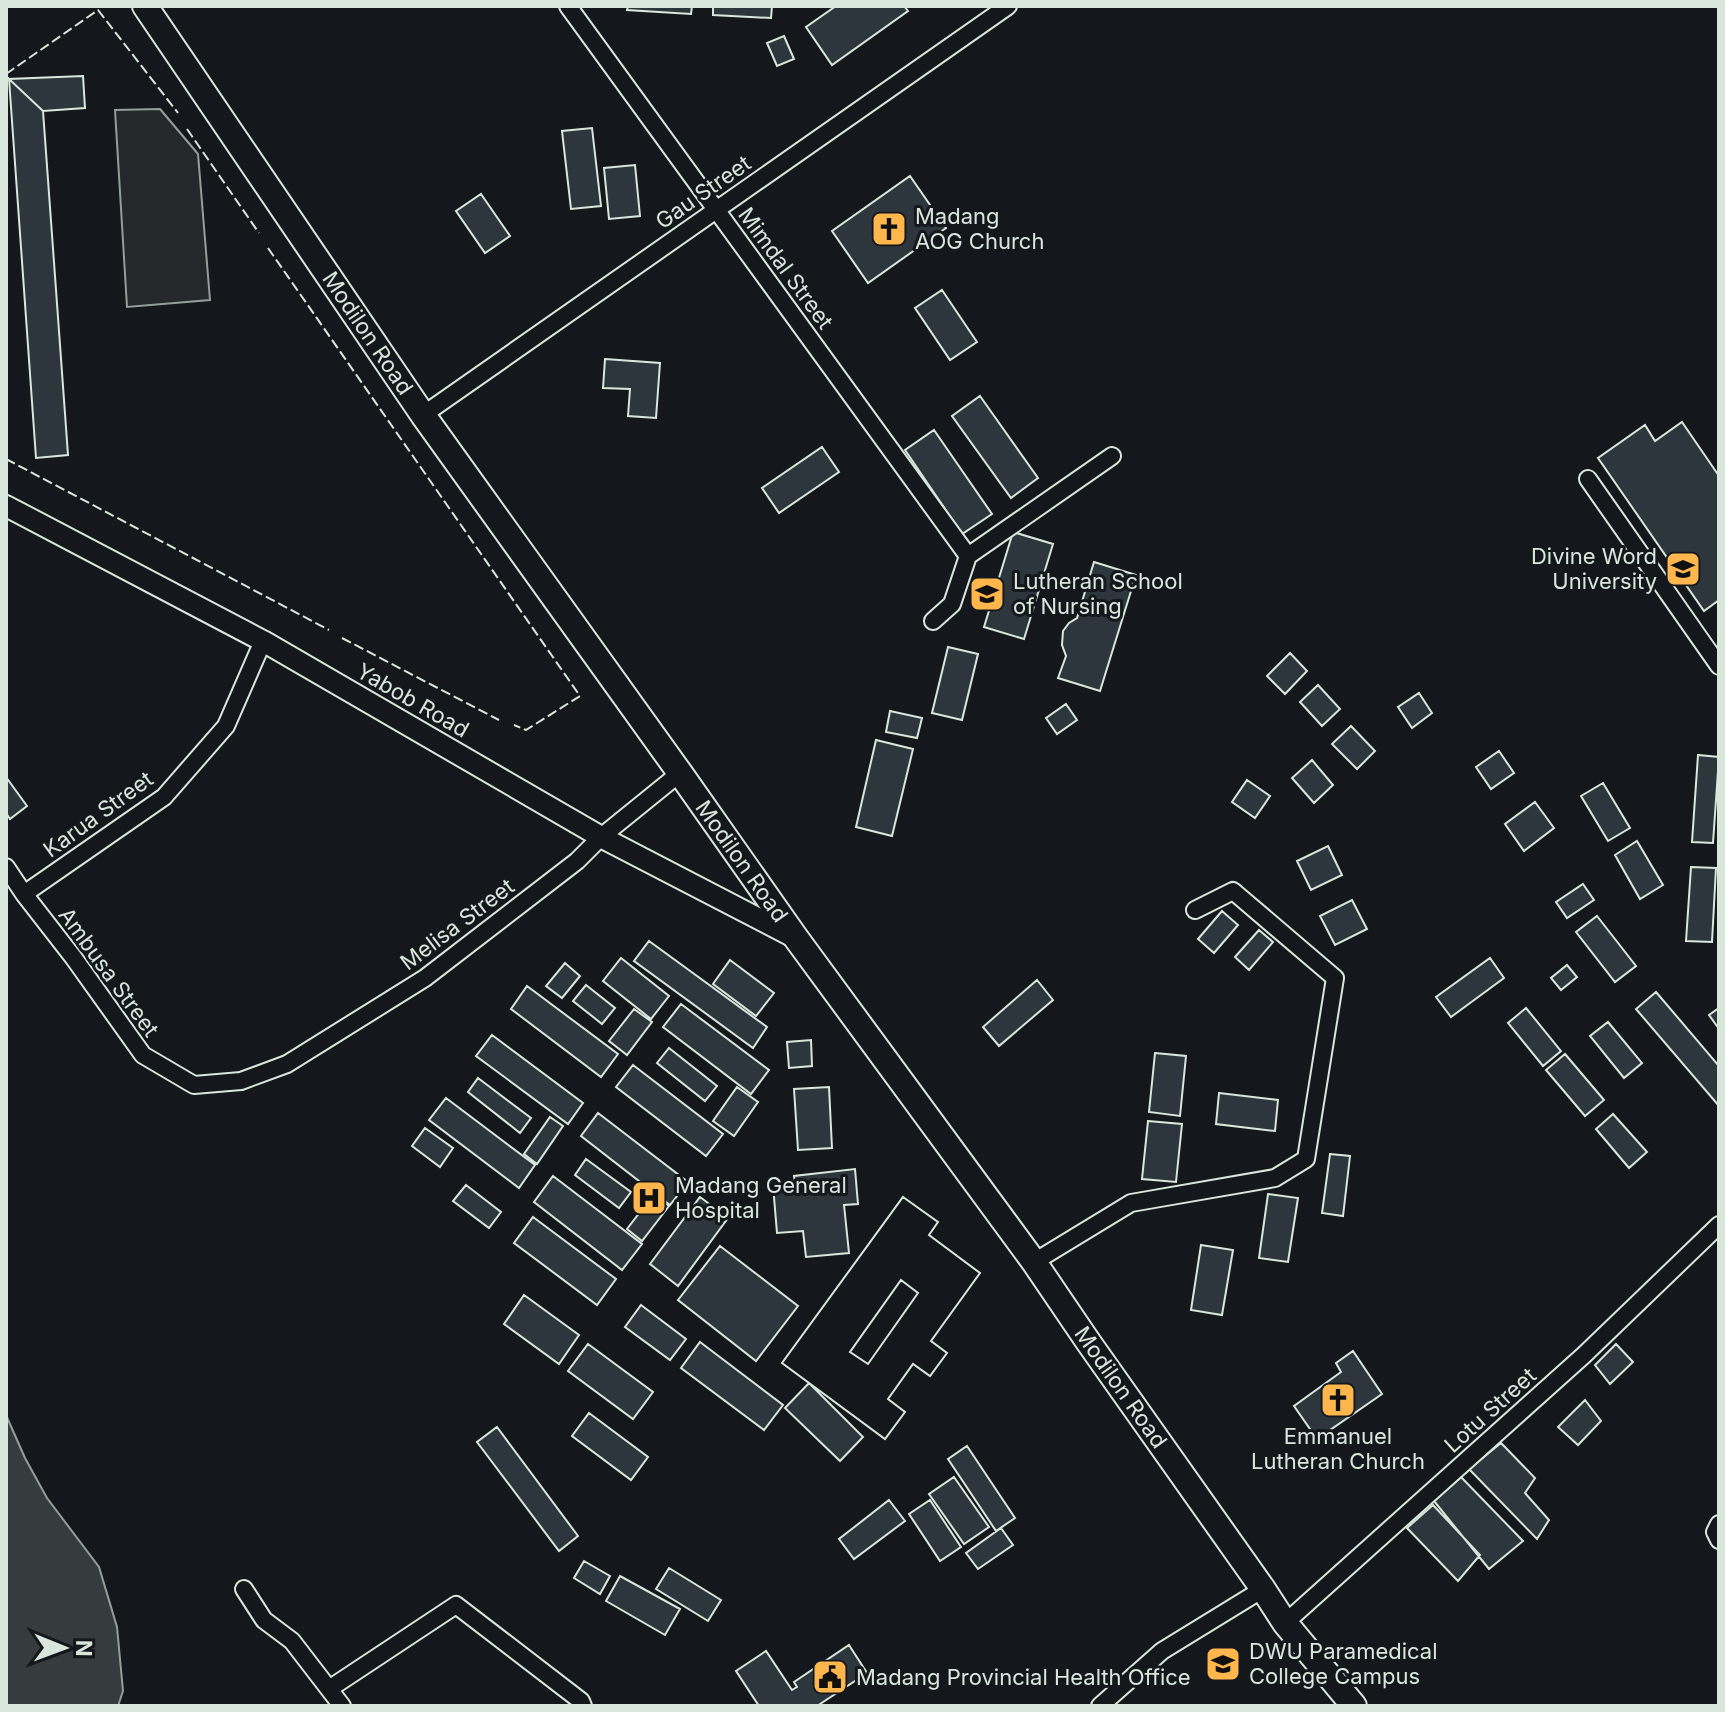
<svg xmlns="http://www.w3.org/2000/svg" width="1725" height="1712" viewBox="0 0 1725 1712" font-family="Inter,sans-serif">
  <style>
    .parking { fill: #24282b; stroke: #939e99; stroke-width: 2 }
    .water { fill: #363b3e; stroke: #939e99; stroke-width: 2 }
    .building { fill: #2c363c; stroke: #d8e6dc; stroke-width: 2; fill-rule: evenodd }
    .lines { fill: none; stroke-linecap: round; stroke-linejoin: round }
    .minor-casing { stroke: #d8e6dc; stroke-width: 20 }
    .tertiary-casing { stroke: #d8e6dc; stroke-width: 24 }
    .secondary-casing { stroke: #d8e6dc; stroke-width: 28 }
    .minor { stroke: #14181c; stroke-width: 16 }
    .tertiary { stroke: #14181c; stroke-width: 20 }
    .secondary { stroke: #14181c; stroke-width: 24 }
    .fence { stroke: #d8e6dc; stroke-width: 2; stroke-dasharray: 10 4; stroke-linecap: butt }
    .labels { text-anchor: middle; stroke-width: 6; stroke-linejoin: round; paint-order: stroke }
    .street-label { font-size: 22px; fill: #d8e6dc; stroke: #14181c }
    .poi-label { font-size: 22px; fill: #d8e6dc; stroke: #14181c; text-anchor: start }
  </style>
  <rect width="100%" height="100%" fill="#14181c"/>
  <!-- parking -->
  <path class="parking" d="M 160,109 L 198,154 L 210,300 L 127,307 L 115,110 Z"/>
  <!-- water -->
  <path class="water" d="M 6,1415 L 25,1458 L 47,1498 L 99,1567 L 117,1627 L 123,1691 L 118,1706 L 6,1706 Z"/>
  <!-- building -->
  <path class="building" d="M 628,6 L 692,6 L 691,14 L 627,10 Z
    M 713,6 L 772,6 L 771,18 L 713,15 Z
    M 836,6 L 904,6 L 908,11 L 832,65 L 806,27 Z
    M 784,36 L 794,59 L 777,66 L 767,43 Z
    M 83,76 L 85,108 L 43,111 L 9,79 Z
    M 9,79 L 43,111 L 68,455 L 36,458 Z
    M 592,128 L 601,206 L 571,209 L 562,131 Z
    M 635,165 L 640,216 L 609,219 L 604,168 Z
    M 910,176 L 946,228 L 868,283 L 832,231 Z
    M 481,194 L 510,236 L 485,253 L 456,211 Z
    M 942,290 L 977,342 L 950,360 L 915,308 Z
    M 605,359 L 660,363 L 656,418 L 628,416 L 630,389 L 603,388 Z
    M 980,396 L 1038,478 L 1011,498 L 952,416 Z
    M 1682,422 L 1719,476 L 1719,600 L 1704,611 L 1598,458 L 1645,425 L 1655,441 Z
    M 934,430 L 992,514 L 962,534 L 905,450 Z
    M 822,447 L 839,472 L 779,513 L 762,488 Z
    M 1013,532 L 1053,544 L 1024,639 L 984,627 Z
    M 1094,562 L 1136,575 L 1100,691 L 1058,678 L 1066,656 L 1062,645 L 1063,631 L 1069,623 L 1077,618 Z
    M 948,647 L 978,654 L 962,720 L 932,713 Z
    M 1290,653 L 1307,671 L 1285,694 L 1267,676 Z
    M 1318,685 L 1340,709 L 1322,726 L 1300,702 Z
    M 1419,693 L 1432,713 L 1412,728 L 1398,707 Z
    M 1066,704 L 1077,720 L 1057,734 L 1046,718 Z
    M 890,711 L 922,718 L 917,738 L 886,732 Z
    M 1351,726 L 1375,751 L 1357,769 L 1332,744 Z
    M 876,740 L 913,749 L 892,836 L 856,827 Z
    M 1499,751 L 1514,773 L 1491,789 L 1476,767 Z
    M 1698,755 L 1719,757 L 1713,843 L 1692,842 Z
    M 1312,760 L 1333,785 L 1314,803 L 1292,778 Z
    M 6,777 L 27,806 L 10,819 L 6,813 Z
    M 1247,780 L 1270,796 L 1255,818 L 1232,802 Z
    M 1603,783 L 1630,828 L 1608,841 L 1581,796 Z
    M 1535,802 L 1554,828 L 1524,851 L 1505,824 Z
    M 1637,841 L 1663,885 L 1640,899 L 1615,855 Z
    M 1328,846 L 1342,875 L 1311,890 L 1297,861 Z
    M 1691,867 L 1716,868 L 1712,942 L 1686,941 Z
    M 1583,884 L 1594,900 L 1567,918 L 1556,902 Z
    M 1352,900 L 1367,929 L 1335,945 L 1320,916 Z
    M 1222,911 L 1238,925 L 1214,953 L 1198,939 Z
    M 1597,916 L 1636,966 L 1615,982 L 1576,932 Z
    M 1259,930 L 1273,942 L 1249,970 L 1235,957 Z
    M 649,941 L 767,1027 L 753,1048 L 634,961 Z
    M 621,958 L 669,996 L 651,1019 L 603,981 Z
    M 1490,958 L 1504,978 L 1451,1017 L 1436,997 Z
    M 730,960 L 774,993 L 756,1016 L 713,984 Z
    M 565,963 L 580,976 L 562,998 L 546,986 Z
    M 1567,965 L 1577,977 L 1561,990 L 1551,978 Z
    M 1037,980 L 1053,1000 L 999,1046 L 983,1027 Z
    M 586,985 L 615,1008 L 602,1024 L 573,1001 Z
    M 527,986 L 618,1054 L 601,1077 L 511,1009 Z
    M 1656,992 L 1719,1066 L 1719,1106 L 1636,1009 Z
    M 681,1004 L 769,1070 L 751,1094 L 663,1027 Z
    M 1526,1008 L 1561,1051 L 1543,1066 L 1508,1023 Z
    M 1719,1008 L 1719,1029 L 1709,1015 Z
    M 634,1009 L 652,1022 L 627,1055 L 609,1041 Z
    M 1608,1022 L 1642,1063 L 1624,1078 L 1590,1036 Z
    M 492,1035 L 583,1103 L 568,1124 L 476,1056 Z
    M 811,1040 L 812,1066 L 789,1068 L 787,1042 Z
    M 669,1048 L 717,1086 L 705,1101 L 657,1063 Z
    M 1155,1053 L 1186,1056 L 1180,1116 L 1149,1112 Z
    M 1565,1054 L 1604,1100 L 1585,1116 L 1546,1070 Z
    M 633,1065 L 723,1134 L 706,1156 L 616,1087 Z
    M 478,1078 L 531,1118 L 520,1133 L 468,1092 Z
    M 737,1087 L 758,1102 L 734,1136 L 713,1121 Z
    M 829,1087 L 832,1148 L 798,1150 L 794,1089 Z
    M 1219,1093 L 1278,1100 L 1275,1131 L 1216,1124 Z
    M 446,1098 L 535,1165 L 519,1188 L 429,1120 Z
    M 598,1113 L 688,1182 L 670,1205 L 581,1136 Z
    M 1613,1114 L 1647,1152 L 1629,1168 L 1596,1129 Z
    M 550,1117 L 563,1126 L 537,1164 L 524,1154 Z
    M 1148,1121 L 1182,1124 L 1176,1182 L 1142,1179 Z
    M 425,1128 L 453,1148 L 440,1167 L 412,1146 Z
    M 1330,1154 L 1350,1156 L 1343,1216 L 1322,1213 Z
    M 586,1159 L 631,1192 L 619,1208 L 575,1175 Z
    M 855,1169 L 858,1204 L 844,1205 L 849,1253 L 806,1257 L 803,1231 L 777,1233 L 773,1185 L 795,1183 L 794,1176 Z
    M 553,1176 L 642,1244 L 622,1270 L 534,1202 Z
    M 466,1185 L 501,1212 L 489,1228 L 453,1201 Z
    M 654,1194 L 669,1206 L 642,1241 L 627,1229 Z
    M 1268,1194 L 1298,1198 L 1288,1262 L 1259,1258 Z
    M 700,1197 L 728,1218 L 678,1286 L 650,1264 Z
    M 903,1197 L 938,1222 L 929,1235 L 980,1273 L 931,1341 L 947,1353 L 930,1376 L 913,1364 L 888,1399 L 905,1412 L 885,1439 L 782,1363 ZM 901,1280 L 918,1293 L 868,1364 L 850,1352 Z
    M 903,1197 L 938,1222 L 929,1235 L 980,1273 L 931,1341 L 947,1353 L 930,1376 L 913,1364 L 888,1399 L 905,1412 L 885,1439 L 782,1363 ZM 901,1280 L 918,1293 L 868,1364 L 850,1352 Z
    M 533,1217 L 616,1279 L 597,1305 L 514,1243 Z
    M 1201,1245 L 1233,1250 L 1222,1315 L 1191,1310 Z
    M 720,1246 L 798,1306 L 756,1361 L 678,1300 Z
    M 524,1295 L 579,1335 L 559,1364 L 504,1324 Z
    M 641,1305 L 686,1339 L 670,1360 L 625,1327 Z
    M 700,1342 L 783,1405 L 764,1430 L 681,1368 Z
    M 588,1344 L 653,1392 L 633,1419 L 568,1371 Z
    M 1616,1344 L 1633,1362 L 1610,1384 L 1595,1365 Z
    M 1353,1351 L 1382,1394 L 1317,1439 L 1294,1406 L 1341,1372 L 1336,1363 Z
    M 809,1383 L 863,1437 L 840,1461 L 785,1408 Z
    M 1585,1400 L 1601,1421 L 1578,1445 L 1558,1427 Z
    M 589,1413 L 648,1457 L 631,1480 L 572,1436 Z
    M 497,1427 L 578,1536 L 559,1551 L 477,1442 Z
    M 1501,1443 L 1535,1478 L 1525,1493 L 1549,1520 L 1537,1539 L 1469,1469 Z
    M 967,1446 L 1015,1518 L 996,1531 L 948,1459 Z
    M 954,1477 L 989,1527 L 964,1544 L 929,1494 Z
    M 1461,1477 L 1523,1541 L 1489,1569 L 1434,1501 Z
    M 889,1500 L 905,1521 L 854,1559 L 839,1539 Z
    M 930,1500 L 961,1547 L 940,1561 L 909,1514 Z
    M 1433,1505 L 1480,1555 L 1458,1581 L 1407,1528 Z
    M 1001,1528 L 1013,1545 L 978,1569 L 966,1553 Z
    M 584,1561 L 610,1576 L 600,1594 L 574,1578 Z
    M 669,1568 L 721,1600 L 708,1621 L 656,1589 Z
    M 620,1576 L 680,1609 L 665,1635 L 606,1601 Z
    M 849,1645 L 867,1673 L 817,1706 L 759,1706 L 736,1671 L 766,1651 L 792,1690 L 797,1687 L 794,1682 Z"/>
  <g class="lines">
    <defs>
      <path id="minor" d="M 568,6 L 968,556
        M 423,415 L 1008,6
        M 1588,479 L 1719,666
        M 933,621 L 952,604 L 968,556 L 1112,456
        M 6,867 L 24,894 L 73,957 L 143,1055 L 194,1085 L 241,1081 L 287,1064 L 425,978 L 577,861 L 601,837 L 680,773
        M 24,894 L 164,797 L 226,726 L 263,641
        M 1034,1262 L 1131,1203 L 1275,1178 L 1306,1159 L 1335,978 L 1233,891 L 1195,910
        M 1719,1524 L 1715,1532 L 1719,1540
        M 244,1589 L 264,1620 L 292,1641 L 342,1706
        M 1285,1623 L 1584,1355 L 1719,1225
        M 329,1689 L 456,1605 L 581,1701 L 583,1706
        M 1100,1706 L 1162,1651 L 1263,1589"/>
      <path id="tertiary" d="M 6,506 L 263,641 L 601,837 L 796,938"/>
      <path id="secondary" d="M 145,6 L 423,415 L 680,773 L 796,938 L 1034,1262 L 1089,1343 L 1263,1589 L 1285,1623 L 1354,1706"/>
    </defs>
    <!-- minor casing -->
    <use href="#minor" class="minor-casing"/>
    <!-- tertiary casing -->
    <use href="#tertiary" class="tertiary-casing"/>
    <!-- secondary casing -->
    <use href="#secondary" class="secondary-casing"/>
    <!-- minor -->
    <use href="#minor" class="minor"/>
    <!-- tertiary -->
    <use href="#tertiary" class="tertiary"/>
    <!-- secondary -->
    <use href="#secondary" class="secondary"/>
    <!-- fence -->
    <path class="fence" d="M 6,74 L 98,10 L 178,113
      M 187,129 L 259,233
      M 268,248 L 580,696 L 526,730 L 514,725
      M 6,459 L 329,630
      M 342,638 L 499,720"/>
  </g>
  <!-- icons -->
  <defs>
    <symbol id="church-square" viewBox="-11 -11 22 22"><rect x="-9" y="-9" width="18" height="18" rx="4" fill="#ffb74d" stroke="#14181c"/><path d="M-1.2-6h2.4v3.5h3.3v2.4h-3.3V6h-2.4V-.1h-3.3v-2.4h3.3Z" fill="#111"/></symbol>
    <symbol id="university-square" viewBox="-11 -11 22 22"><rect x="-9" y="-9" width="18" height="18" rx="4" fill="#ffb74d" stroke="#14181c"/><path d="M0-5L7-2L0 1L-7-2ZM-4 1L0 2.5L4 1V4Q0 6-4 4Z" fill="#111"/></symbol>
    <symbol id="hospital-square" viewBox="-11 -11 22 22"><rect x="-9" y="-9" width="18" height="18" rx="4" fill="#ffb74d" stroke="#14181c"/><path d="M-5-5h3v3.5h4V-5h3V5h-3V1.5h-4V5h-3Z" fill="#111"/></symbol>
    <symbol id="civic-square" viewBox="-11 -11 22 22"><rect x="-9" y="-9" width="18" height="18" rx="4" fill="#ffb74d" stroke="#14181c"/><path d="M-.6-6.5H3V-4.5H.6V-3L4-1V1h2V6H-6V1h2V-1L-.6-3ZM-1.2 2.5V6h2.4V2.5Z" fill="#111"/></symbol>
  </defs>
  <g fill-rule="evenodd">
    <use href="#church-square" x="869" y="209" width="40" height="40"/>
    <use href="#university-square" x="1663" y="549" width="40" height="40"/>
    <use href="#university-square" x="967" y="574" width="40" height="40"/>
    <use href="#hospital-square" x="629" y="1178" width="40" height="40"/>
    <use href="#church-square" x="1318" y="1380" width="40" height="40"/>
    <use href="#university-square" x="1203" y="1644" width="40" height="40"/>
    <use href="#civic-square" x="810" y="1657" width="40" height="40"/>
  </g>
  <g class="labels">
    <!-- street labels -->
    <g class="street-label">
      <text transform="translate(703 192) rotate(-35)" y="8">Gau Street</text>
      <text transform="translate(786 268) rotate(54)" y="8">Mimdal Street</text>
      <text transform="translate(368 333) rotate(56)" y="8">Modilon Road</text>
      <text transform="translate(413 700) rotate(30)" y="8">Yabob Road</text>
      <text transform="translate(98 814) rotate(-36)" y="8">Karua Street</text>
      <text transform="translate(742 861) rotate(55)" y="8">Modilon Road</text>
      <text transform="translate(457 924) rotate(-37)" y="8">Melisa Street</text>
      <text transform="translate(109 972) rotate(54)" y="8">Ambusa Street</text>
      <text transform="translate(1121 1387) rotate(55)" y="8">Modilon Road</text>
      <text transform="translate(1490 1410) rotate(-42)" y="8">Lotu Street</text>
    </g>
    <!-- poi labels -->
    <g class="poi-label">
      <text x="915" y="224">Madang<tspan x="915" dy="25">AOG Church</tspan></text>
      <text x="1657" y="564" text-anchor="end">Divine Word<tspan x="1657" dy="25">University</tspan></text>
      <text x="1013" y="589">Lutheran School<tspan x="1013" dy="25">of Nursing</tspan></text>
      <text x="675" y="1193">Madang General<tspan x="675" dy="25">Hospital</tspan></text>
      <text x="1338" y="1444" text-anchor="middle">Emmanuel<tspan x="1338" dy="25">Lutheran Church</tspan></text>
      <text x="1249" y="1659">DWU Paramedical<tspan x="1249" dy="25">College Campus</tspan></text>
      <text x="856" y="1685">Madang Provincial Health Office</text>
    </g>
  </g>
  <!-- border -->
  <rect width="1725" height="1712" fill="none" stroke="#d8e6dc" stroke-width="16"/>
  <!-- north arrow -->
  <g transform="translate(64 1648) rotate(91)" stroke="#14181c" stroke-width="6" paint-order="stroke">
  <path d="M0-6L14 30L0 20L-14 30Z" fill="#d8e6dc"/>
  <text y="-12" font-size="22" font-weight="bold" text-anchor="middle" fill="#d8e6dc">N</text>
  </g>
</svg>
